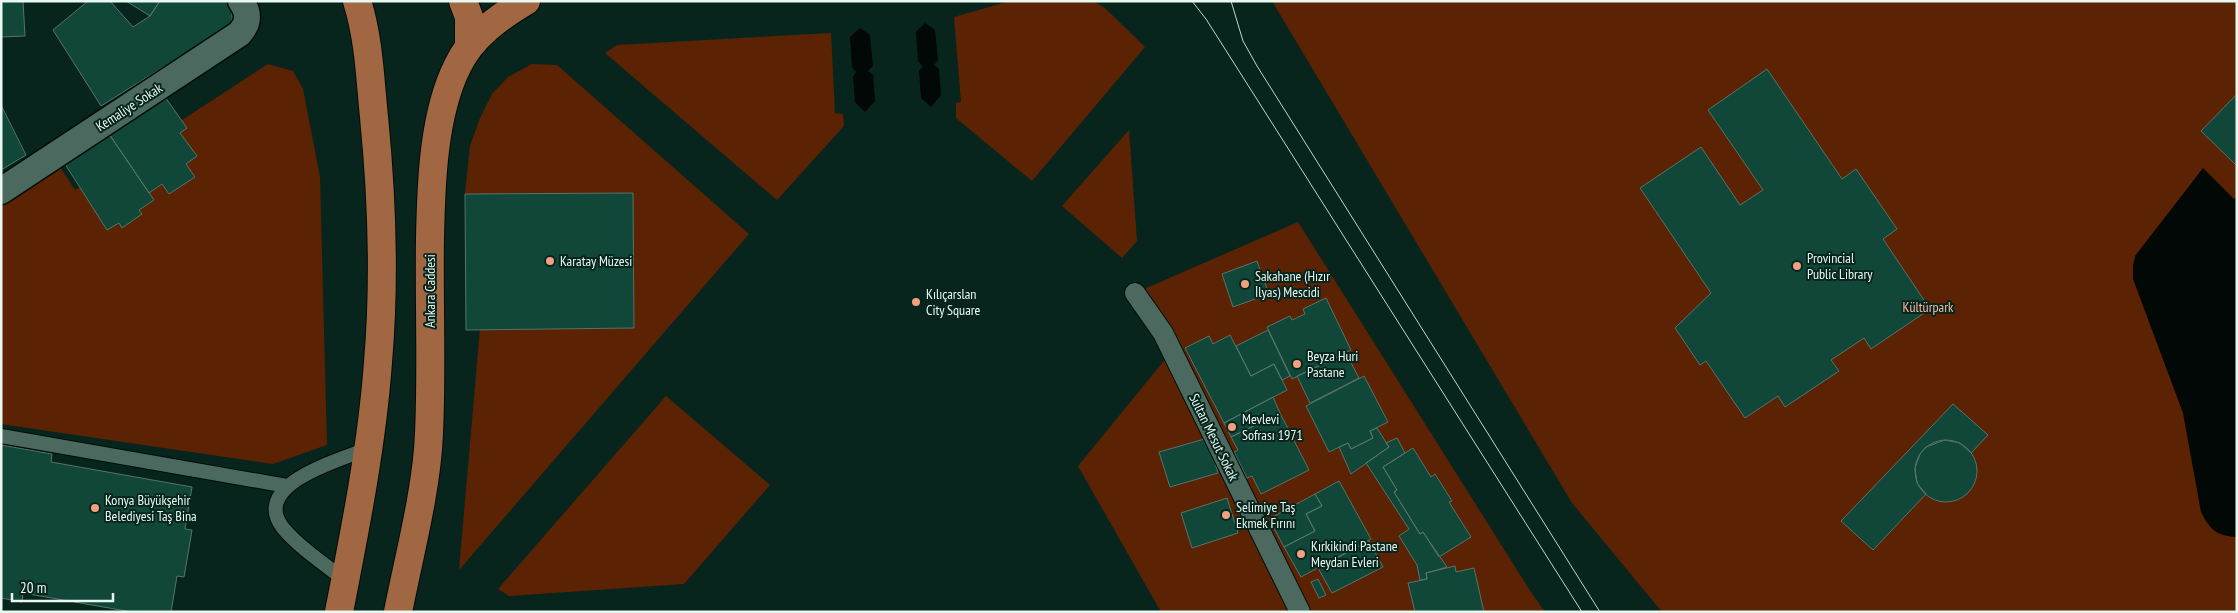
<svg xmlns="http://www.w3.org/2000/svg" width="2238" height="613" viewBox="0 0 2238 613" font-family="'PT Sans Narrow',sans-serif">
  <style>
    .green { fill: #5c2204 }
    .water { fill: #010805 }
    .building { fill: #104738; stroke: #567469 }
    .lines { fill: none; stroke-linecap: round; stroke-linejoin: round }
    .service-casing { stroke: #000d08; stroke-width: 16 }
    .pedestrian-casing { stroke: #000d08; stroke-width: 22 }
    .minor-casing { stroke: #000d08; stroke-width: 29 }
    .primary-casing { stroke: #000d08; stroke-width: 30 }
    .service { stroke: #4b695e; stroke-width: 14 }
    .pedestrian { stroke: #4b695e; stroke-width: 20 }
    .minor { stroke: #4b695e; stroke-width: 26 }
    .primary { stroke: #a06742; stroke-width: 28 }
    .tram { stroke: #c1d4cc; stroke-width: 1 }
    .poi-dot { fill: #f2a17e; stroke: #08251d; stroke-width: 2 }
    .labels { text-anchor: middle; stroke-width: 4; stroke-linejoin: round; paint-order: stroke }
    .street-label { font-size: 14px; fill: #e8f9f2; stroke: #08251d }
    .poi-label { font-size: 14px; fill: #e8f9f2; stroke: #08251d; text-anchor: start }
    .park-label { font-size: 14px; fill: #f7b9a0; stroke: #08251d }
  </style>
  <rect width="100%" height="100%" fill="#08251d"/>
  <!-- green -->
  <path class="green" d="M 1010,1 L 1093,1 L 1105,8 L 1145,47 L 1032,181 L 956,118 L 956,103 L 961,102 L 954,17 Z
    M 1272,1 L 2237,1 L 2237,612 L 1662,612 L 1572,503 Z
    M 831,33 L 835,113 L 843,114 L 844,126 L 777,200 L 605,53 L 617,45 Z
    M 268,64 L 293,71 L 303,89 L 320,177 L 327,445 L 273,464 L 1,424 L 1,204 L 58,164 L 75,190 Z
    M 532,64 L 557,65 L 749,234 L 459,570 L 480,329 L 634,328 L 633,193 L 465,194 L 470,146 L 480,118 L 492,94 L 508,77 Z
    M 1129,130 L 1137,241 L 1122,258 L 1062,206 Z
    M 1298,222 L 1529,589 L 1545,612 L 1161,612 L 1078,466 L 1172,351 L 1135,293 Z
    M 666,396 L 770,485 L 684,584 L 509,596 L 498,589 Z"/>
  <!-- water -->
  <path class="water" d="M 925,23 L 935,30 L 938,60 L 934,65 L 939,69 L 941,95 L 931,107 L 921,98 L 919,71 L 923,66 L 918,61 L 916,32 Z
    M 860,28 L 870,35 L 873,66 L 868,71 L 873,75 L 875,101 L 865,112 L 855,102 L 853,77 L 856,72 L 852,67 L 850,37 Z
    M 2203,168 L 2234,199 L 2237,197 L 2237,537 C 2217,536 2210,530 2201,512 L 2183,413 L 2133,279 L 2133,266 L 2135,256 Z"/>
  <!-- building -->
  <path class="building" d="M 1,1 L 23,1 L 25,36 L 1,37 Z
    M 88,1 L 110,1 L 133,27 L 150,16 L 160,1 L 232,1 L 232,24 L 101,106 L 53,30 Z
    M 126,1 L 160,1 L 150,16 Z
    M 1767,69 L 1842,179 L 1856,169 L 1897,229 L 1883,239 L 1930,309 L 1871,349 L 1864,338 L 1831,360 L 1839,371 L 1785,407 L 1778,396 L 1745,418 L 1706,361 L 1700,365 L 1675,328 L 1711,293 L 1640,188 L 1701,147 L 1740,205 L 1763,190 L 1708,110 Z
    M 2237,94 L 2237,166 L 2201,131 Z
    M 165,97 L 187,128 L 180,133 L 197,156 L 186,164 L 195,177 L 169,194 L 162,184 L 149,193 L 109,134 Z
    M 1,105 L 26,155 L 1,170 Z
    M 109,134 L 154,200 L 139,210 L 142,214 L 122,228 L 119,223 L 107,230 L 65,164 Z
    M 633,193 L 634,328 L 466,330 L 465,194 Z
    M 1257,261 L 1269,294 L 1233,307 L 1222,274 Z
    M 1326,298 L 1351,350 L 1292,379 L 1267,327 L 1290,316 L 1292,320 L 1305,314 L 1303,309 Z
    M 1268,330 L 1290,376 L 1282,380 L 1274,364 L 1251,376 L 1236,346 Z
    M 1230,335 L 1251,376 L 1274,364 L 1287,390 L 1224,423 L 1185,348 L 1209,336 L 1213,344 Z
    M 1346,353 L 1359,378 L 1310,403 L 1297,376 Z
    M 1364,376 L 1388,422 L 1370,431 L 1373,438 L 1351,449 L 1348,443 L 1329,452 L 1306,406 Z
    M 1273,397 L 1280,413 L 1231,437 L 1224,423 Z
    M 1953,404 L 1988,435 L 1971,453 L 1960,443 L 1945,440 L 1926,447 L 1920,454 L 1915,468 L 1917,483 L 1926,494 L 1873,550 L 1841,521 Z
    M 1280,413 L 1309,470 L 1261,494 L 1252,476 L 1247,478 L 1234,452 L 1238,450 L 1231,437 Z
    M 1377,428 L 1389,447 L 1351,474 L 1339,447 L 1348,443 L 1351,449 L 1373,438 L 1370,431 Z
    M 1208,438 L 1218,473 L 1170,487 L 1159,452 Z
    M 1397,438 L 1405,453 L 1383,467 L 1397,490 L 1394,492 L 1420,534 L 1423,532 L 1447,567 L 1426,573 L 1427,579 L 1420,580 L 1417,565 L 1399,536 L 1409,529 L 1366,463 L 1389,447 L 1386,443 Z
    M1915 471a31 31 0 1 1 62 0a31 31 0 1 1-62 0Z
    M 1,445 L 52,454 L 51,462 L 192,487 L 185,529 L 192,530 L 184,577 L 177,576 L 171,612 L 132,612 L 23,593 L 22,602 L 1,598 Z
    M 1413,448 L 1431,477 L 1435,474 L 1452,501 L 1449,502 L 1471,537 L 1439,557 L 1423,532 L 1420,534 L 1394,492 L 1397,490 L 1383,467 Z
    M 1339,481 L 1371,539 L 1301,577 L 1284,547 L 1315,531 L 1306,514 L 1322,506 L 1315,494 Z
    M 1315,494 L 1322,506 L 1306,514 L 1315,531 L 1284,547 L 1269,519 Z
    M 1227,498 L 1238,533 L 1192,548 L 1181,513 Z
    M 1369,541 L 1383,567 L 1332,593 L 1318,568 Z
    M 1455,566 L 1456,572 L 1474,568 L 1484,612 L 1415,612 L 1408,583 L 1427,579 L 1426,573 Z
    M 1318,579 L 1326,595 L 1319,598 L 1311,582 Z"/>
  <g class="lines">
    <defs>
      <path id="service" d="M 1,436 L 287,486
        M 345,580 C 324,564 300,548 283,528 C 249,484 341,460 367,449"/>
      <path id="pedestrian" d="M 1135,293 L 1163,333 L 1300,612"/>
      <path id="minor" d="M 1,191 L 239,34 C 249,23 250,14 241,1"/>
      <path id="primary" d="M 463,1 L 469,17 L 469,47
        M 339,612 C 355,530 372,445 378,362 C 385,281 382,198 374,117 C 370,78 369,39 357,1
        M 398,612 C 409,556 427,489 429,433 C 432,368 429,304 430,239 C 431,185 433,114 458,65 C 472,36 499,17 526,1"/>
    </defs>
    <!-- service casing -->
    <use href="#service" class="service-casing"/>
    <!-- pedestrian casing -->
    <use href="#pedestrian" class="pedestrian-casing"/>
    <!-- minor casing -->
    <use href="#minor" class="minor-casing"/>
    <!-- primary casing -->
    <use href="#primary" class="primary-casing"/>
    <!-- service -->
    <use href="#service" class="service"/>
    <!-- pedestrian -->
    <use href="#pedestrian" class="pedestrian"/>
    <!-- minor -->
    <use href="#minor" class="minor"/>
    <!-- primary -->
    <use href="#primary" class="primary"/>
    <!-- tram -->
    <path class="tram" d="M 1192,1 L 1206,19 L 1582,612
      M 1231,1 L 1243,41 L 1257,66 L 1600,612"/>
  </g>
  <!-- markers -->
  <g class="poi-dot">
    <circle cx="550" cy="261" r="5"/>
    <circle cx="1797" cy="266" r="5"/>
    <circle cx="1245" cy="284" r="5"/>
    <circle cx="916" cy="302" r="5"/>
    <circle cx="1297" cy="364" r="5"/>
    <circle cx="1232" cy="427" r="5"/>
    <circle cx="95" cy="508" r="5"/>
    <circle cx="1226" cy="515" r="5"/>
    <circle cx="1301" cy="554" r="5"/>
  </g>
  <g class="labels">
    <!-- street labels -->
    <g class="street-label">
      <text transform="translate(129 107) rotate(-33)" y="5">Kemaliye Sokak</text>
      <text transform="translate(430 291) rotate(-90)" y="5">Ankara Caddesi</text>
      <text transform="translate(1214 437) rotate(64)" y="5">Sultan Mesut Sokak</text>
    </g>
    <!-- poi labels -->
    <g class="poi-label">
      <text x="1807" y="263">Provincial<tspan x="1807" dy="16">Public Library</tspan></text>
      <text x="560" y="266">Karatay Müzesi</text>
      <text x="1255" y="281">Sakahane (Hızır<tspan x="1255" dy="16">İlyas) Mescidi</tspan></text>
      <text x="926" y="299">Kılıçarslan<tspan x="926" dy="16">City Square</tspan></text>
      <text x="1307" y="361">Beyza Huri<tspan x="1307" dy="16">Pastane</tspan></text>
      <text x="1242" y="424">Mevlevi<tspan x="1242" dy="16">Sofrası 1971</tspan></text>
      <text x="105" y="505">Konya Büyükşehir<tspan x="105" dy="16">Belediyesi Taş Bina</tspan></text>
      <text x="1236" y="512">Selimiye Taş<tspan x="1236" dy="16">Ekmek Fırını</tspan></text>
      <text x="1311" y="551">Kırkikindi Pastane<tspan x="1311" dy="16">Meydan Evleri</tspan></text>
    </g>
    <!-- park labels -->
    <g class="park-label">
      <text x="1928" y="312">Kültürpark</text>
    </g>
  </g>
  <!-- border -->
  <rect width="2238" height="613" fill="none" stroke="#e8f9f2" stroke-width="5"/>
  <!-- scale -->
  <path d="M12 593v8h101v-8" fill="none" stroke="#e8f9f2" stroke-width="2.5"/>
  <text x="20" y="593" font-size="15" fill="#e8f9f2" stroke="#08251d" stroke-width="4" paint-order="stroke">20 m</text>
</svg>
